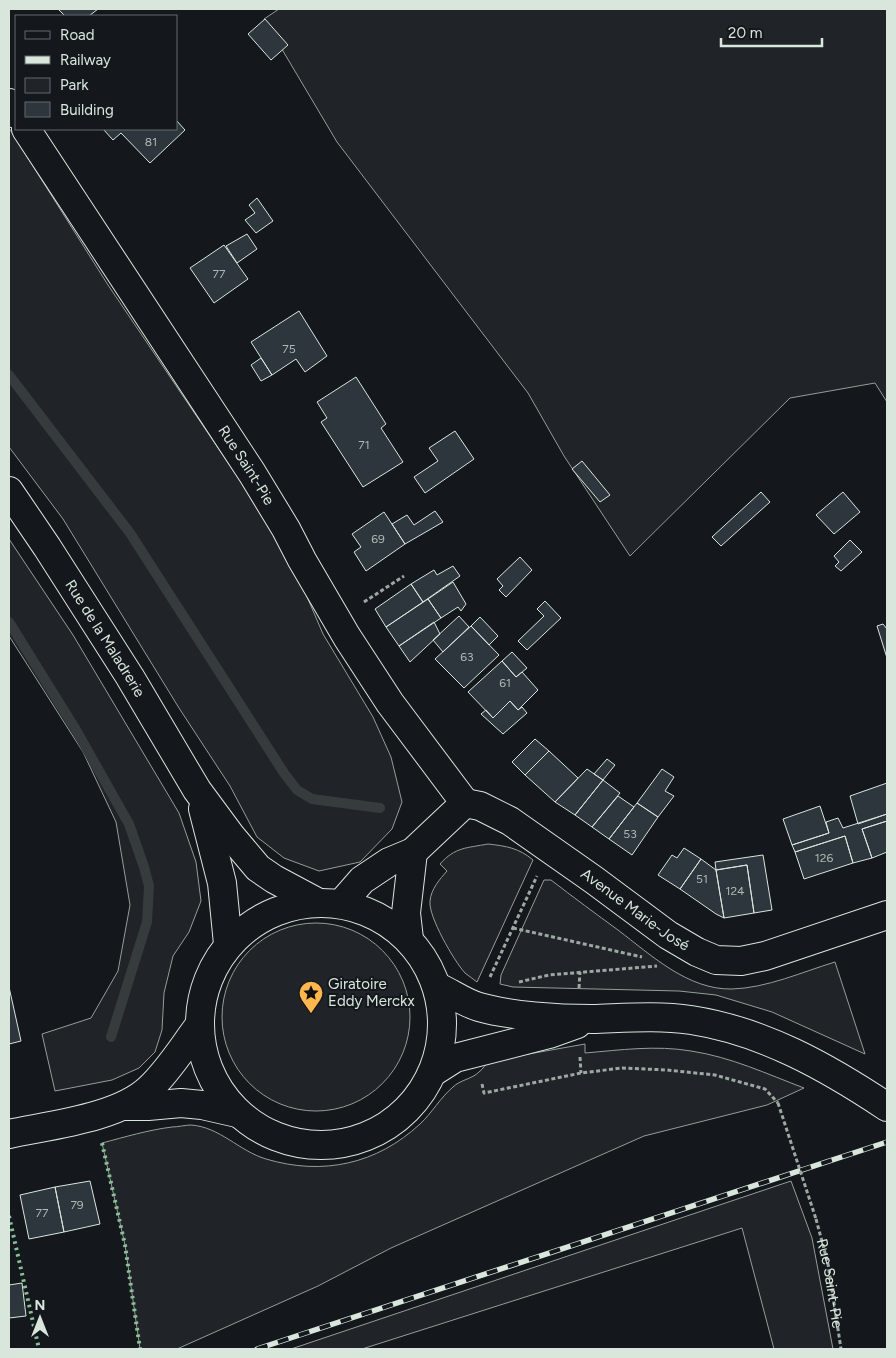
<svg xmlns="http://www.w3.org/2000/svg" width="896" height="1358" viewBox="0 0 896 1358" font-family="Figtree,sans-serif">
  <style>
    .green { fill: #202428; stroke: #939e99 }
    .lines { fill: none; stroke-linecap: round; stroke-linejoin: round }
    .stream { stroke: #363b3e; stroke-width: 10 }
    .building { fill: #2c363c; stroke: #d8e6dc }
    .minor-casing { stroke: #d8e6dc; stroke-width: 30 }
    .tertiary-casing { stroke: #d8e6dc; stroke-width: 30 }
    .primary-casing { stroke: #d8e6dc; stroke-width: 30 }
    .path { stroke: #9da8a2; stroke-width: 3; stroke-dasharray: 4 2.5; stroke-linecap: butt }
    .minor { stroke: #14181c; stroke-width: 28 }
    .tertiary { stroke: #14181c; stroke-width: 28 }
    .primary { stroke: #14181c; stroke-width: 28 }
    .rail-casing { stroke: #d8e6dc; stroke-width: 5.5 }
    .rail { stroke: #14181c; stroke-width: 4; stroke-dasharray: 11; stroke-linecap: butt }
    .path-bridge { stroke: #9da8a2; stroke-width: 3; stroke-dasharray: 4 2.5; stroke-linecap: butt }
    .hedge { stroke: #8ac095; stroke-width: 4; stroke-dasharray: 2.5 4; stroke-linecap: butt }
    .labels { text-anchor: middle; stroke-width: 4; stroke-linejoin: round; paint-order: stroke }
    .number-label { font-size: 12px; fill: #adbab4 }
    .street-label { font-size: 15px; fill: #d8e6dc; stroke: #14181c }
    .poi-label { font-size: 15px; fill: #d8e6dc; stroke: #14181c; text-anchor: start }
  </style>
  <rect width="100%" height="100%" fill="#14181c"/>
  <!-- green -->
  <path class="green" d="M 279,9 L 887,9 L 887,402 L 875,383 L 790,398 L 630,556 L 564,456 L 528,393 L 337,142 L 264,19 Z
    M 9,128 L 108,285 L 287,550 L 323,634 L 373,717 L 391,757 L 402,802 L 392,829 L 360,862 L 319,871 L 284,858 L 257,837 L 230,786 L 179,708 L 63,519 L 9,447 Z
    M 9,539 L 73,635 L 179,813 L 196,862 L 201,901 L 189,932 L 173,956 L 164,993 L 162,1030 L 155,1052 L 139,1068 L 112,1080 L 55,1091 L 42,1034 L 91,1018 L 118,971 L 130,905 L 116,822 L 83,752 L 9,636 Z
    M 488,844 C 506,846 519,848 533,860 L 477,982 C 473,979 469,976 465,973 C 454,961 428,916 430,901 C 431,889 440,879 447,871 L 440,864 C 455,847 467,848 488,844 Z
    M 544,880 L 551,880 C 573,897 596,914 618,930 C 651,955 688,990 732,989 C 767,988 802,972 835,962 L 865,1054 L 772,1012 L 716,995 L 679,991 L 513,987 L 500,984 L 501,975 Z
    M222 1017a94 94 0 1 1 188 0a94 94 0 1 1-188 0Z
    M 585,1044 L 585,1053 C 620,1050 656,1045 691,1051 C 731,1057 767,1074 804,1088 L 767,1105 L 644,1136 L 391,1248 L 318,1286 L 177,1349 L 140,1349 L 125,1245 L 102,1143 C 125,1137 148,1130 172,1127 C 178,1127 185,1125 191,1125 C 220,1127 239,1151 266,1159 C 323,1176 377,1164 420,1124 C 432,1113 440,1098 453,1087 C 460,1080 472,1079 479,1072 C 483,1069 486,1064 489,1061 Z
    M 791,1181 L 812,1238 L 833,1349 L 774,1349 L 742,1228 L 362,1349 L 291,1349 Z"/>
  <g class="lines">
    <!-- stream -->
    <path class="stream" d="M 9,375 L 130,533 L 284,773 L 297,790 L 312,799 L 380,808
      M 9,622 L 76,730 L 129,824 L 144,867 L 149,886 L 147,922 L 111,1037"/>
  </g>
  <!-- building -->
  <path class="building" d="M 58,9 L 98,9 L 89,16 L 65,16 Z
    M 265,19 L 288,45 L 271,60 L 248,34 Z
    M 176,120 L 185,130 L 150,163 L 121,133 L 113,140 L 103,129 L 176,129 Z
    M 257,198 L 273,221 L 256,233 L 245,220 L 255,213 L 249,205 Z
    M 247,234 L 257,249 L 237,263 L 226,246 Z
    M 224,245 L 248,279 L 214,303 L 190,268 Z
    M 299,311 L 327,356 L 305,372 L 296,359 L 272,375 L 251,342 Z
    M 261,358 L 272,375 L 261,381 L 251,365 Z
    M 356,377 L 386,424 L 381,428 L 403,462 L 363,487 L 321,422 L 327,418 L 317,402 Z
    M 455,431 L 474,459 L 425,493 L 414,477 L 438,461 L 429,448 Z
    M 582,461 L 610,495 L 600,502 L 572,469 Z
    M 761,492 L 770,502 L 721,546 L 712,537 Z
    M 843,492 L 860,512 L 834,534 L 816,515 Z
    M 435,511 L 443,522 L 405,544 L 392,524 L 407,515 L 414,525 Z
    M 384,512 L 405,544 L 366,571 L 354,552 L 361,547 L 352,534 Z
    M 850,540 L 862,552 L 841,571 L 835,566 L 839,562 L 834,556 Z
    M 520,557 L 532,570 L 506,597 L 499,590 L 503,586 L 497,579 Z
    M 453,566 L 460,576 L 423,602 L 411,584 L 434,570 L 437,575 Z
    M 453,582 L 466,604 L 461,611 L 458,607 L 441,618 L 428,599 Z
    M 411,584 L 423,602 L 386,627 L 375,609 Z
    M 428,599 L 441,618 L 399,646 L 386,627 Z
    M 545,601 L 561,618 L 527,650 L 518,641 L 544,616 L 537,609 Z
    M 459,616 L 469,627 L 443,652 L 433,640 Z
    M 480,617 L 498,636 L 489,645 L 471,626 Z
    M 434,622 L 440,634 L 410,662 L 399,646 Z
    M 883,624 L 887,629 L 887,658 L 877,626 Z
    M 471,626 L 499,655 L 464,688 L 435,659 Z
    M 512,652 L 527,668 L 516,677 L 502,661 Z
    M 502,661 L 516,677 L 522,672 L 538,690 L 518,710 L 510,701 L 493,718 L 468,692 Z
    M 510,701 L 518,710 L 522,707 L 527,713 L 503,734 L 481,714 L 486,710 L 493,718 Z
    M 535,739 L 549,751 L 525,775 L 512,762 Z
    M 549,751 L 578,778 L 555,802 L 525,775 Z
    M 607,759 L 615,765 L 603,780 L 594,774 Z
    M 587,769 L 603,780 L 575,815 L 555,802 Z
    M 662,769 L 674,777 L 665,791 L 674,796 L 658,817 L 637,803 Z
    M 603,780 L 620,793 L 592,827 L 575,815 Z
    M 887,783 L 887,814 L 858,824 L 850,796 Z
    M 618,796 L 634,807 L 609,839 L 592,827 Z
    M 637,803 L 658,817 L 632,855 L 609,839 Z
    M 820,806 L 829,833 L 792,845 L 783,819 Z
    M 887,814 L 887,821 L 862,829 L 872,858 L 853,863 L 845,836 L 795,852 L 792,845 L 829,833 L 826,822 L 838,818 L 843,828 Z
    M 887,821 L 887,852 L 872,858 L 862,829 Z
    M 845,836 L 853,863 L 804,879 L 795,852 Z
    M 684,848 L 701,859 L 680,889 L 658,875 L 672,855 L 677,858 Z
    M 763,855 L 772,910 L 754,913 L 747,865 L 716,870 L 715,862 Z
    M 701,859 L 716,870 L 724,918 L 716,914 L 680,889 Z
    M 747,865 L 754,913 L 724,918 L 716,870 Z
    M 9,987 L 21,1041 L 9,1044 Z
    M 90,1181 L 100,1224 L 64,1232 L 55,1187 Z
    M 55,1187 L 64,1232 L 29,1239 L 20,1195 Z
    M 22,1283 L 26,1316 L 9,1318 L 9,1285 Z"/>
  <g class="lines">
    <defs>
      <g id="minor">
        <path d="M 9,103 L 16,114"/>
        <path id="s2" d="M 26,129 L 252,473 L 286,529 L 302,560 L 347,637 L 390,703 L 465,803"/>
      </g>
      <g id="tertiary">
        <path id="s3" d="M 341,904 L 362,880 L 389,862 L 413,852 L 465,803 L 480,806 L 510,821 L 594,880 L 668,935 L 697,952 L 716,960 L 741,961 L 765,956 L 887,915"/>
        <path d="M 409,939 L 406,913 L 413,852"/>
        <path d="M 124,1106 L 148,1106 L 181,1103 L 202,1105 L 237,1113"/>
        <path d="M 9,1134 C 51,1125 119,1118 150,1088 C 169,1070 183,1047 198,1027"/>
      </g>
      <g id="primary">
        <path id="s4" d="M 9,491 L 47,547 L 130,677 L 197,790 L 231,836 L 258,868 L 274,879 L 317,902"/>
        <path d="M 203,809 L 222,883 L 228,944"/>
        <circle cx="321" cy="1024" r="121"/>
        <path d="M 438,987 C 451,993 465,1003 479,1007 C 511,1016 558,1019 592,1019 C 625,1018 658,1015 691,1020 C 763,1031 827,1067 887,1107"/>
        <path d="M 433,1072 L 455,1058 L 549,1034 L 577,1024"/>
      </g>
    </defs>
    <!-- minor casing -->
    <use href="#minor" class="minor-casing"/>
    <!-- tertiary casing -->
    <use href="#tertiary" class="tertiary-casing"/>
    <!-- primary casing -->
    <use href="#primary" class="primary-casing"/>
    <!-- path -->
    <g class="path">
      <path d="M 364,602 L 404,576"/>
      <path d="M 513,928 L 642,957"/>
      <path d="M 490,977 L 537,876"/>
      <path d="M 519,982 L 549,975 L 657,966"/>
      <path d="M 579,988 L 580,972"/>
      <path d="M 580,1057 L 581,1073"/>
      <path d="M 482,1084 L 484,1093 L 581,1073 L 622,1068 L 667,1070 L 715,1075 L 765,1089 L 778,1103"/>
      <path id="s1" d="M 816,1219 L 828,1264 L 841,1349"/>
    </g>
    <!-- minor -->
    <use href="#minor" class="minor"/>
    <!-- tertiary -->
    <use href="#tertiary" class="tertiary"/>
    <!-- primary -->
    <use href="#primary" class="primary"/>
    <defs>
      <path id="rail" d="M 257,1349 L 887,1142"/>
    </defs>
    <!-- rail casing -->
    <use href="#rail" class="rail-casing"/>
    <!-- rail -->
    <use href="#rail" class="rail"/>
    <!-- path-bridge -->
    <path class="path-bridge" d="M 778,1103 L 816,1219"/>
    <!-- hedge -->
    <path class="hedge" d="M 102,1143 L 125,1245 L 140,1349
      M 9,1216 L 39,1349"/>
  </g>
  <!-- icons -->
  <defs>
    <symbol id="sight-pin" viewBox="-11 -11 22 30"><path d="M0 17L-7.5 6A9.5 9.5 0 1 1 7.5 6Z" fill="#ffb74d" stroke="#14181c"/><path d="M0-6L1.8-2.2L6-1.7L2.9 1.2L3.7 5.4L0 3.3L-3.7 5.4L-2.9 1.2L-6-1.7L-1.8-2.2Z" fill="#111"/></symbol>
  </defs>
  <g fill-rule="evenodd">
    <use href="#sight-pin" x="297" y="979" width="28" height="38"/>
  </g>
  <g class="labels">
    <!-- number labels -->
    <g class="number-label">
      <text x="151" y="146">81</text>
      <text x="219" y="278">77</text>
      <text x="289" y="353">75</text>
      <text x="364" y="449">71</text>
      <text x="378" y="543">69</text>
      <text x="467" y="661">63</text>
      <text x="505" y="687">61</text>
      <text x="630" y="838">53</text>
      <text x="824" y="862">126</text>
      <text x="702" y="883">51</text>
      <text x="735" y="895">124</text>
      <text x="77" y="1209">79</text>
      <text x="42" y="1217">77</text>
    </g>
    <!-- street labels -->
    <g class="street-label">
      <text dy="5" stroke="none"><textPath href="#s2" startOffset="402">Rue Saint-Pie</textPath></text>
      <text dy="5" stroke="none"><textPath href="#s4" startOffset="176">Rue de la Maladrerie</textPath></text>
      <text dy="5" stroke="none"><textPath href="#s3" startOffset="364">Avenue Marie-José</textPath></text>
      <text dy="5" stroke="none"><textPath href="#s1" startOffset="66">Rue Saint-Pie</textPath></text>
    </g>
    <!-- poi labels -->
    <g class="poi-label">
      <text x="328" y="989">Giratoire<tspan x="328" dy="17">Eddy Merckx</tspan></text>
    </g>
  </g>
  <!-- border -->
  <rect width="896" height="1358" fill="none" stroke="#d8e6dc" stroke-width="20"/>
  <!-- legend -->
  <rect x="15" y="15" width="162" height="115" fill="#14181c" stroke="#626a69"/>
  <rect x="25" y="31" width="25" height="8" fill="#14181c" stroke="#626a69"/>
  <text x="60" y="40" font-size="15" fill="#d8e6dc">Road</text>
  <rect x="25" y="56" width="25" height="8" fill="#d8e6dc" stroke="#626a69"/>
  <text x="60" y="65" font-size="15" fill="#d8e6dc">Railway</text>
  <rect x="25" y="78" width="25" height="15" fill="#202428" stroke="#626a69"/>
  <text x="60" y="90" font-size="15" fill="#d8e6dc">Park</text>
  <rect x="25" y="102" width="25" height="15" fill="#2c363c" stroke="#626a69"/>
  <text x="60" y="115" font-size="15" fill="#d8e6dc">Building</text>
  <!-- north arrow -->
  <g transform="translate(40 1318)" stroke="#14181c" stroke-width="4" paint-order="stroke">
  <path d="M0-4L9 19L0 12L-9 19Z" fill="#d8e6dc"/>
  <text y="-8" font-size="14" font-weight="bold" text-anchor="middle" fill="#d8e6dc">N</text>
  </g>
  <!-- scale -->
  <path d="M721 38v8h101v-8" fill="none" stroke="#d8e6dc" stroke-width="2.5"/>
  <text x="728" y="38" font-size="15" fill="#d8e6dc" stroke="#14181c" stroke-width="4" paint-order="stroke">20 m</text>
</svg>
